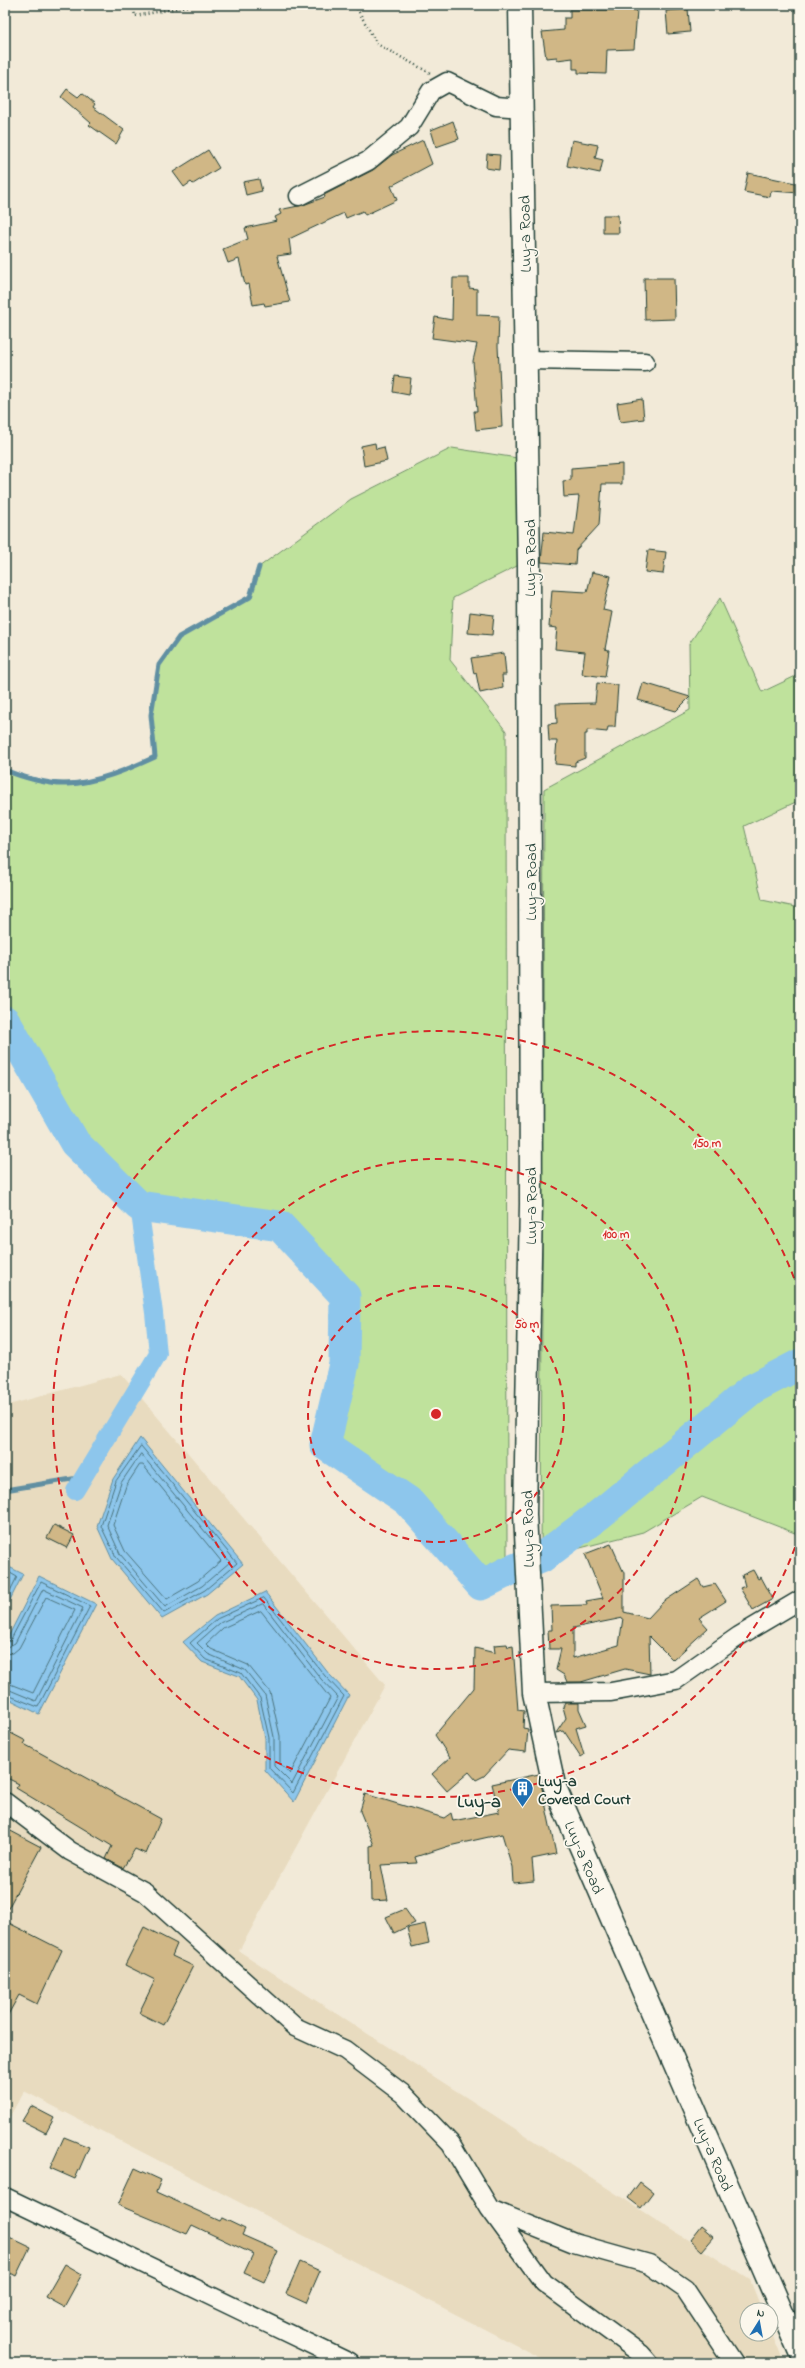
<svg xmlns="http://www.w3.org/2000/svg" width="805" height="2368" viewBox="0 0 805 2368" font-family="'Indie Flower',sans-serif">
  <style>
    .built { fill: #e8dbbf }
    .green { fill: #bfe29c; stroke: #6f9068 }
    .water { fill: #8dc6ec; stroke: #618fa2 }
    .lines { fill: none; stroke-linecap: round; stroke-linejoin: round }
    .shore { stroke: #4b747e; stroke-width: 1 }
    .stream { stroke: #618fa2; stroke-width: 5 }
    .canal { stroke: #8dc6ec; stroke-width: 18 }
    .river { stroke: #8dc6ec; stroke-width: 31 }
    .building { fill: #d0b786; stroke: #1f3d34; fill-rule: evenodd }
    .minor-casing { stroke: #1f3d34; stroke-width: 21 }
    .major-casing { stroke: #1f3d34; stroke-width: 25 }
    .path { stroke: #1f3d34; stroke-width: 2.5; stroke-dasharray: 1 3; stroke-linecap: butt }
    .minor { stroke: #fbf7ec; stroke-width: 18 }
    .major { stroke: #fbf7ec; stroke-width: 22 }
    .ring { fill: none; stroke: #d62828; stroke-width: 2; stroke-dasharray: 7 5 }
    .labels { text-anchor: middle; stroke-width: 3.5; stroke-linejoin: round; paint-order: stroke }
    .street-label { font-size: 16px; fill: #1f3d34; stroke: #fbf7ec }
    .poi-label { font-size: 16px; font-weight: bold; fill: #1f3d34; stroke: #fbf7ec; text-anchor: start }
    .quarter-label { font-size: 18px; font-weight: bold; fill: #1f3d34; stroke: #fbf7ec }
    .centre { fill: #d62828; stroke: #fbf7ec; stroke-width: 2 }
    .ring-label { font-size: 12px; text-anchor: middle; font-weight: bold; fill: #d62828; stroke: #fbf7ec; stroke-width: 3.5; stroke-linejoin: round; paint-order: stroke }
  </style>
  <rect width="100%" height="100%" fill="#f2ead8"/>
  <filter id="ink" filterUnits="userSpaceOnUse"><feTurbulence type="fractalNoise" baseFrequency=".025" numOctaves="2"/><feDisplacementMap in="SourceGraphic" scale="8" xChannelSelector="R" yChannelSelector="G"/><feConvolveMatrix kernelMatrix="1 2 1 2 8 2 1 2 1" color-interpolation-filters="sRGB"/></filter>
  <g filter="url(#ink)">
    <!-- built -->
    <path class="built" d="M 121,1374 L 385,1685 L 239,1951 L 750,2280 L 762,2310 L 747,2310 L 747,2334 L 771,2334 L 771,2332 L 784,2363 L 550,2363 L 24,2091 L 5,2125 L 5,1406 Z"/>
    <!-- green -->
    <path class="green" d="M 452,448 L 524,459 L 525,562 L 453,598 L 450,660 L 506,731 L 507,1560 L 507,1572 L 481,1585 L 408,1501 L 325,1445 L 344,1364 L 345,1296 L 280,1226 L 139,1206 L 75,1143 L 5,1021 L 5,770 C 58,793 104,781 154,757 L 151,715 L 159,665 L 179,637 L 250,597 L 259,567 L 351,499 Z
      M 720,598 L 762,692 L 800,674 L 800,800 L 744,826 L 762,900 L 800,908 L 800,1535 L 702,1497 L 643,1532 L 541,1558 L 544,789 L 690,710 L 689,644 Z"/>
    <!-- water -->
    <path class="water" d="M 140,1438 L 243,1564 L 207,1594 L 162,1619 L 112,1559 L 97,1526 L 113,1479 Z
      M 5,1565 L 23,1574 L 5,1610 Z
      M 39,1576 L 96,1604 L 39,1714 L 5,1697 L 5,1643 Z
      M 265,1592 L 329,1674 L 349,1695 L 294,1802 L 265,1770 L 265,1738 L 257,1700 L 239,1676 L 202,1662 L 183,1642 L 215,1616 Z"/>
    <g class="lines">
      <!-- shore -->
      <path class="shore" d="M 141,1446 L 237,1563 L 205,1590 L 164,1613 L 116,1557 L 101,1526 L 116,1481 Z
        M 141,1454 L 230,1562 L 202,1586 L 165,1607 L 120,1554 L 107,1525 L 121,1483 Z
        M 140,1465 L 143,1465 L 221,1561 L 198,1581 L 167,1599 L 125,1551 L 113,1525 L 126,1486 Z
        M 5,1570 L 17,1577 L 5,1601
        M 264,1598 L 325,1676 L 344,1696 L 293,1793 L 269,1768 L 269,1738 L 260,1698 L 241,1673 L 205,1659 L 190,1643 L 217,1619 Z
        M 263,1604 L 321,1679 L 338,1697 L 292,1784 L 274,1766 L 274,1737 L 265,1695 L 245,1670 L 208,1654 L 197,1643 L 220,1623 Z
        M 261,1611 L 330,1698 L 290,1774 L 280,1763 L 280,1736 L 270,1692 L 248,1665 L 211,1649 L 206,1644 L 223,1628 Z
        M 5,1643 L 10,1641 L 41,1582 L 90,1606 L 38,1707 L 5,1694
        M 5,1648 L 15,1643 L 43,1589 L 83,1608 L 36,1701 L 5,1688
        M 5,1654 L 13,1653 L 19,1648 L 46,1597 L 75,1610 L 33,1693 L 5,1682"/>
      <!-- stream -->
      <path class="stream" d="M 5,770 C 21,777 50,785 67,784 C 96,783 129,769 155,757 L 151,715 L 159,665 L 179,637 L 250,597 L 259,567
        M 5,1490 L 84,1477"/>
      <!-- canal -->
      <path class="canal" d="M 75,1491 L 158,1354 L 154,1313 L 139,1206"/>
      <!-- river -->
      <path class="river" d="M 5,1021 L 75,1143 L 139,1206 L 280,1226 L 345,1296 L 344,1364 L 325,1445 L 408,1501 L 481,1585 L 507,1572 L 541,1558 L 600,1514 L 752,1389 L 800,1364"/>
    </g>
    <!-- building -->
    <path class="building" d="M 688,9 L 690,32 L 668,34 L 666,11 Z
      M 570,10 L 637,10 L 634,49 L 607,50 L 606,74 L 578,73 L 578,69 L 573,69 L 573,58 L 557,60 L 557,57 L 546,58 L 542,32 L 564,30 L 564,18 L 570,18 Z
      M 67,89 L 78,97 L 82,93 L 95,104 L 93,107 L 124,130 L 116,144 L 89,125 L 91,123 L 61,97 Z
      M 453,121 L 459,139 L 436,147 L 431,130 Z
      M 423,140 L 432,164 L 391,186 L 397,200 L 365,215 L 363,211 L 346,218 L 344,213 L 289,239 L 291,254 L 277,256 L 290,302 L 265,306 L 264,303 L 253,305 L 249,284 L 245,285 L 239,259 L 228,263 L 223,249 L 248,239 L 245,228 L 277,221 L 275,217 L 281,214 L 279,210 L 303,205 L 325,197 L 324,195 L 373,170 L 392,155 Z
      M 572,140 L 598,145 L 595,158 L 603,160 L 600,173 L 567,166 Z
      M 208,150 L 219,168 L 193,184 L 191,182 L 184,187 L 173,172 Z
      M 487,154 L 500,155 L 499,170 L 486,168 Z
      M 748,173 L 800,184 L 800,193 L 771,191 L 770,197 L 744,192 Z
      M 259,179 L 262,191 L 246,195 L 243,182 Z
      M 603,215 L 618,215 L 619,233 L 603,233 Z
      M 453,278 L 469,278 L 469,288 L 477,289 L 477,315 L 499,316 L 498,346 L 502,427 L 476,430 L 474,411 L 477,411 L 473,361 L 477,344 L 432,338 L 435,317 L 452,320 Z
      M 644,278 L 674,278 L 675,319 L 645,320 Z
      M 395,376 L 411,378 L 409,395 L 393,392 Z
      M 642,399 L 644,419 L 620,422 L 617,403 Z
      M 375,443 L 376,449 L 384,447 L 387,461 L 364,466 L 361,446 Z
      M 622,464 L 622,484 L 602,484 L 599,525 L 576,550 L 575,565 L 541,562 L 544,532 L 574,535 L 579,496 L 564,497 L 563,481 L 571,480 L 571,468 Z
      M 648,550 L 666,552 L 663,574 L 645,572 Z
      M 592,572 L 611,576 L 603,610 L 612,612 L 605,649 L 609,650 L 605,677 L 582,674 L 585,652 L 555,649 L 557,628 L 549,627 L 552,590 L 587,592 Z
      M 470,612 L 494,615 L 492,635 L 468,633 Z
      M 504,653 L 506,675 L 502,675 L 503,688 L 480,693 L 476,673 L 474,674 L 471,658 Z
      M 597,683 L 618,685 L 615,727 L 608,727 L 607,732 L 587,730 L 587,734 L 585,734 L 585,758 L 575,762 L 575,766 L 555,764 L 557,741 L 549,741 L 548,724 L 557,723 L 556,704 L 595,703 Z
      M 643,683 L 654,686 L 690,697 L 676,711 L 638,700 Z
      M 54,1525 L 74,1535 L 67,1548 L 47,1538 Z
      M 611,1544 L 624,1573 L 624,1612 L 648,1618 L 663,1602 L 698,1579 L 703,1587 L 715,1584 L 726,1601 L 699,1618 L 708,1628 L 673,1660 L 649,1636 L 650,1674 L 625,1669 L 581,1682 L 567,1682 L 564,1675 L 556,1670 L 561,1649 L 549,1649 L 548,1630 L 552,1630 L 551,1606 L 587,1605 L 586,1601 L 603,1598 L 585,1554 ZM 623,1618 L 619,1645 L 573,1658 L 573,1628 Z
      M 753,1570 L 758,1579 L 761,1577 L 773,1599 L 753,1610 L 740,1588 L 745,1586 L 742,1575 Z
      M 507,1644 L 508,1647 L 513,1646 L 518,1710 L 524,1711 L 523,1728 L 528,1729 L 526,1752 L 508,1750 L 484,1776 L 476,1780 L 469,1772 L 447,1791 L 432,1774 L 450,1758 L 435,1735 L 474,1688 L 475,1648 L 495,1653 L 494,1645 Z
      M 565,1703 L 579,1703 L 579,1709 L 586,1725 L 576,1728 L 584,1755 L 581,1757 L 564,1731 L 556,1733 L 566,1718 L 563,1707 Z
      M 5,1730 L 26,1741 L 24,1744 L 161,1819 L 146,1854 L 135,1849 L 123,1868 L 106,1859 L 112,1846 L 16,1788 L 19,1784 L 5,1777 Z
      M 539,1774 L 556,1854 L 532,1859 L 534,1881 L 513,1883 L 512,1867 L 502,1834 L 449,1846 L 415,1857 L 417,1863 L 381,1865 L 388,1900 L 371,1901 L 370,1846 L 374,1845 L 360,1811 L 365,1794 L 444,1818 L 451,1813 L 453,1821 L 499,1812 L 492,1784 Z
      M 5,1828 L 41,1847 L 5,1914 Z
      M 405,1909 L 415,1923 L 394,1933 L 386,1917 Z
      M 5,1921 L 62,1950 L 37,2004 L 19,1995 L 5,2020 Z
      M 425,1924 L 429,1943 L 412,1947 L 407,1928 Z
      M 144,1927 L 177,1944 L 172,1956 L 193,1966 L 163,2025 L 139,2013 L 155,1980 L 125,1965 Z
      M 31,2106 L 54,2118 L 46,2133 L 22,2121 Z
      M 64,2137 L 89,2147 L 75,2179 L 50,2168 Z
      M 135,2168 L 161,2180 L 156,2192 L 220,2221 L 222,2218 L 245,2229 L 242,2235 L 278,2251 L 264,2282 L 244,2273 L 253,2254 L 192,2225 L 187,2234 L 118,2205 Z
      M 640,2182 L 653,2192 L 641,2208 L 628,2198 Z
      M 701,2226 L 714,2237 L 702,2251 L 690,2240 Z
      M 5,2235 L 30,2247 L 16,2276 L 5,2270 Z
      M 300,2262 L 320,2271 L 306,2303 L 286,2294 Z
      M 65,2264 L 82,2274 L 64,2307 L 46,2297 Z"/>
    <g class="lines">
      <defs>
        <path id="minor" d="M 299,196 L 368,161 L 409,127 L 431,91 L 447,82 L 496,106 L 523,108
          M 526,360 L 645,362
          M 534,1693 L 611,1692 L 676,1680 L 739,1636 L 800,1600
          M 5,1802 L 70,1851 L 145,1892 L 295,2027 L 345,2050 L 403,2094 L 451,2144 L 490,2209 L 544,2283 L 641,2354 L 649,2363
          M 5,2197 L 350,2363
          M 490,2209 L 574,2243 L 649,2264 L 685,2289 L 734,2363"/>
        <path id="major" d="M 520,5 L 529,566 L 531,1204 L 525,1514 L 534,1693 L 554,1785 L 800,2353"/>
      </defs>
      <!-- minor casing -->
      <use href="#minor" class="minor-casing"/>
      <!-- major casing -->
      <use href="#major" class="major-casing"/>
      <!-- path -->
      <path class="path" d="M 133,5 L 135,16 L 194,5
        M 355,5 L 377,44 L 430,73"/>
      <!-- minor -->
      <use href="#minor" class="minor"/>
      <!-- major -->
      <use href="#major" class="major"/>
    </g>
  </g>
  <!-- distance rings -->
  <g class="ring">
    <circle cx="436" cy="1414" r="128"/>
    <circle cx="436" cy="1414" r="255"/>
    <path d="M799 1536A383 383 0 1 1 799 1292"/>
  </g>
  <!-- icons -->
  <defs>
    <symbol id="building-pin" viewBox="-11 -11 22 30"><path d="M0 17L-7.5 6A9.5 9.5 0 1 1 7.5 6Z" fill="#1f6fb2" stroke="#fbf7ec"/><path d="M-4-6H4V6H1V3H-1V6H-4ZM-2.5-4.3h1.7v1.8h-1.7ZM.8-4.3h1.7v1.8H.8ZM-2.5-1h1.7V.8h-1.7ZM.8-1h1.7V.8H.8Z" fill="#fff"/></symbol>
  </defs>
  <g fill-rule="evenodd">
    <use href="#building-pin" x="510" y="1776" width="25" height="34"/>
  </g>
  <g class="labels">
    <!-- street labels -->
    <g class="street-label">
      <text transform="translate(524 234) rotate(-91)" y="6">Luy-a Road</text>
      <text transform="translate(529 558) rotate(-90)" y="6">Luy-a Road</text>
      <text transform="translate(530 882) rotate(-90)" y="6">Luy-a Road</text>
      <text transform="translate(530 1206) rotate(-90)" y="6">Luy-a Road</text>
      <text transform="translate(527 1529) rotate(-91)" y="6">Luy-a Road</text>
      <text transform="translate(585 1857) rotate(67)" y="6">Luy-a Road</text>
      <text transform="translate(714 2154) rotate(67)" y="6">Luy-a Road</text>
    </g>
    <!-- poi labels -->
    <g class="poi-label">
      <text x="538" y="1786">Luy-a<tspan x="538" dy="18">Covered Court</tspan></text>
    </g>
    <!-- quarter labels -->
    <g class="quarter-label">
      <text x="479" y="1807">Luy-a</text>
    </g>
  </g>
  <circle cx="436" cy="1414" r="6" class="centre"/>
  <g class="ring-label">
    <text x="707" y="1147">150 m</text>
    <text x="616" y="1238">100 m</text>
    <text x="527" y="1328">50 m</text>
  </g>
  <!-- margin -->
  <rect width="805" height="2368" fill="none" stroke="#fbf7ec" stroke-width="20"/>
  <rect x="10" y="10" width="785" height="2348" fill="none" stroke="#1f3d34" stroke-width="1.5" filter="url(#ink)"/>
  <!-- north arrow -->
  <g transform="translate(759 2322) rotate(11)"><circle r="19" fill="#fbf7ec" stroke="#a3ada2"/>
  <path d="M0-3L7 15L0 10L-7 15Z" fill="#1f6fb2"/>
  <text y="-6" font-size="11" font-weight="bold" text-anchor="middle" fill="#1f3d34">N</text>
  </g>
</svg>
